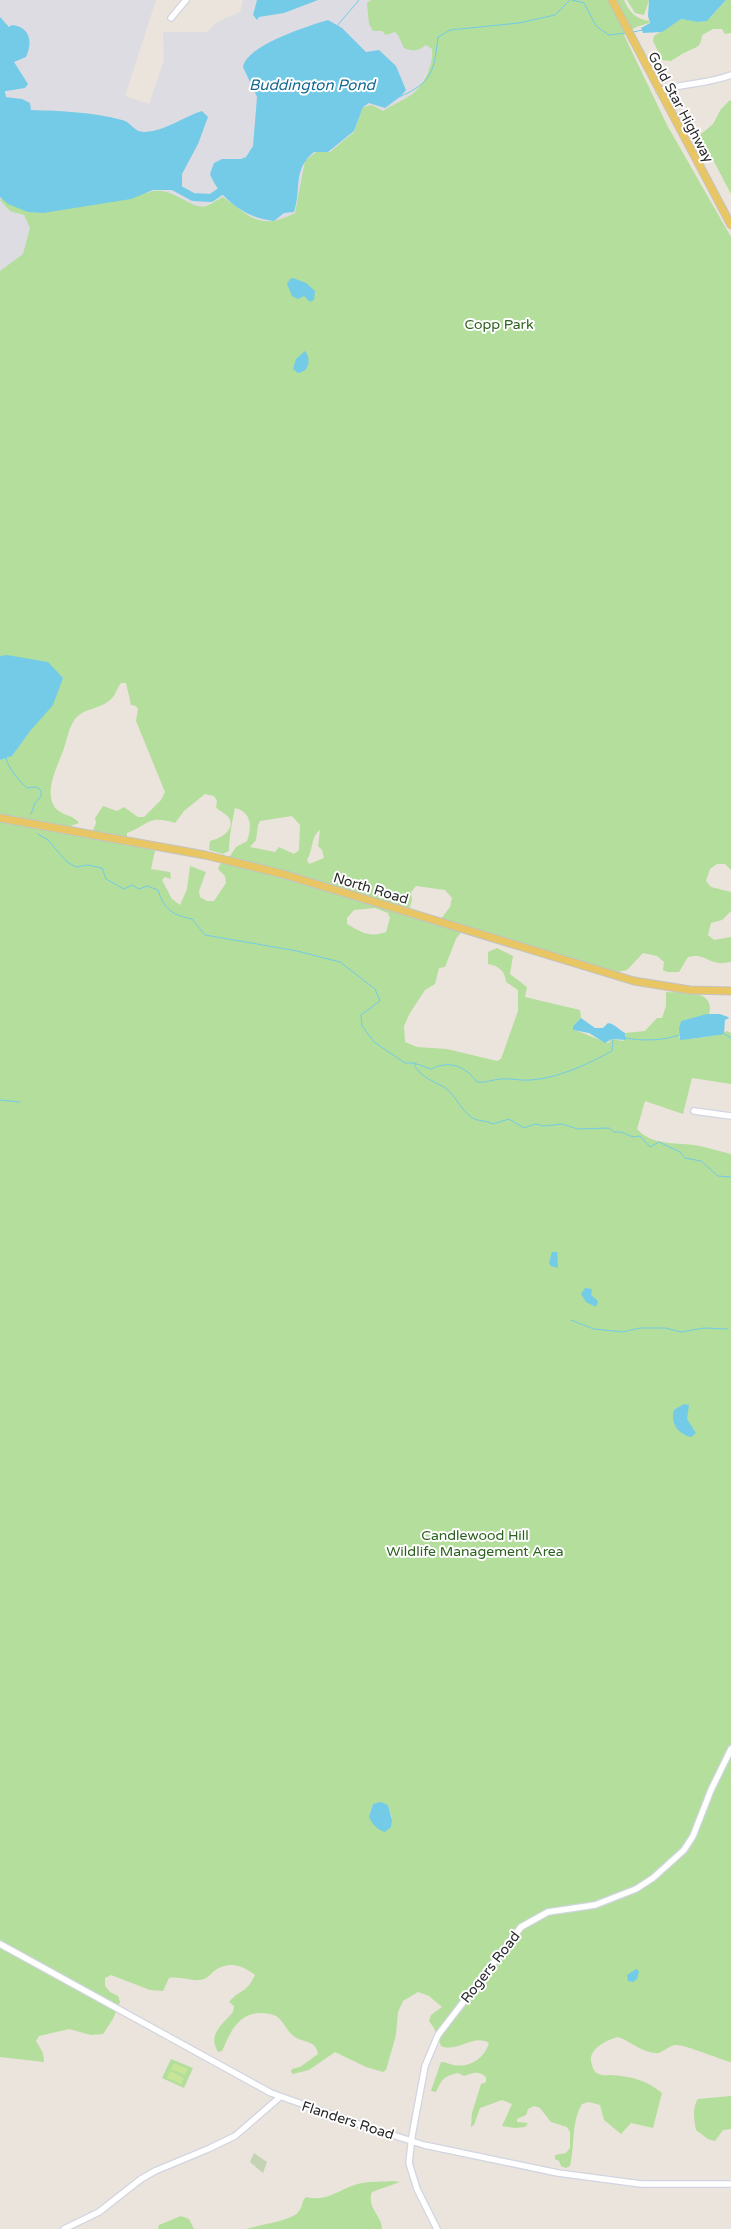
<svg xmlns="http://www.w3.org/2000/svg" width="731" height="2229" viewBox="0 0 731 2229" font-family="'Varela Round',sans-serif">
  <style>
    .industrial { fill: #dedce3 }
    .green { fill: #b3de9b; fill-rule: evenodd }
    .cemetery { fill: #c4d3b4 }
    .pitch { fill: #c6e597 }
    .water { fill: #74cbe7 }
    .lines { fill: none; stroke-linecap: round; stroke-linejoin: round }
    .stream { stroke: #74cbe7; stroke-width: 1 }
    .river { stroke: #74cbe7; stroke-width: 8 }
    .minor-casing { stroke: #d1d4e1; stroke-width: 8 }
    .major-casing { stroke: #c3c3c3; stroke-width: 9 }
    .minor { stroke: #fff; stroke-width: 5.5 }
    .major { stroke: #e8c663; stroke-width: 7 }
    .labels { text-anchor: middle; stroke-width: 4; stroke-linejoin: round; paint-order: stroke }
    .street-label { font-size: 14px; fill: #292929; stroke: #fff }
    .park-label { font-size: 14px; fill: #2d611e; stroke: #fff }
    .water-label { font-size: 15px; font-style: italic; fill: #156991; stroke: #fff }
  </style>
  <rect width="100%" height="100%" fill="#ebe4dc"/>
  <!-- industrial -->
  <path class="industrial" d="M 0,0 L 156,0 L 125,96 L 149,104 L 164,60 L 163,32 L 207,32 L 217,22 L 240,12 L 243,0 L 558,0 L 432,49 L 433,56 L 430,67 L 420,86 L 411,95 L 383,111 L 372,105 L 361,117 L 354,132 L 330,152 L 316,152 L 295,213 L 274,223 L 262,221 L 252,217 L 223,197 L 205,206 L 198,206 L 79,656 L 0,813 Z"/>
  <!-- green -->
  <path class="green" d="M 371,0 L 624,0 C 629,12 636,19 649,21 L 649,23 L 636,27 L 624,35 L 667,125 L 731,237 L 731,870 L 725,864 L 717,864 L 710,869 L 706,881 L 711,887 L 731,892 L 731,911 L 722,920 L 711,923 L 708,935 L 714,940 L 731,937 L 731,962 C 727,962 723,964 719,963 C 706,961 703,953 688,957 L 679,972 L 667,972 L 663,970 L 664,962 L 657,956 L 643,953 L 627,970 L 617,972 L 465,927 L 456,939 L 445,967 L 439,968 L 435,984 L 425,990 L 410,1013 L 404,1026 L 405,1042 L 417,1047 L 447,1049 L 497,1061 L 501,1059 L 518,1011 L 518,990 L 506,982 C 505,971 499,966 488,964 L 488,952 L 497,948 L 513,956 L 510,974 L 527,987 L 525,997 L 580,1010 L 581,1018 L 573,1026 L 573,1030 C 586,1033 596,1039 608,1043 L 612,1039 L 623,1041 L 626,1036 L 625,1033 L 645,1031 L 657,1018 L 662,1018 L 666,1006 L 666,992 C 682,993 716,989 709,1014 L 681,1021 L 679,1038 C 686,1041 723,1035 727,1031 L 731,1033 L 731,1084 L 692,1078 L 683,1114 L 645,1101 L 637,1129 C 654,1148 682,1141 704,1147 C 713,1149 722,1152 731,1154 L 731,2062 C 719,2059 684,2044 675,2045 C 669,2046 663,2052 658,2053 C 643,2054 631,2041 618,2037 C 606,2040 586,2050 592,2065 C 593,2069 595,2073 599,2074 C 603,2076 606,2075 610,2075 C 631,2076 646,2080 662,2093 L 653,2128 L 631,2123 L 621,2134 L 604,2120 L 600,2105 L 589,2102 L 582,2104 C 571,2122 575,2146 570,2166 L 566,2168 L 561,2166 L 559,2161 L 555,2159 L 555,2155 L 566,2153 L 570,2148 L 570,2132 L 567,2127 L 551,2122 L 540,2108 L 534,2106 L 528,2109 L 526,2115 L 517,2119 L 517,2122 L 528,2123 L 525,2127 L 515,2128 L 502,2126 L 512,2104 L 502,2100 L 480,2108 L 474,2125 L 471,2127 L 472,2113 L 481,2084 L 486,2082 L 486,2077 C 478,2070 473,2073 464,2076 L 458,2073 C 444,2076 442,2079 436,2092 L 431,2091 L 441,2062 C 446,2062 449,2064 453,2065 C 470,2068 484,2059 489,2043 C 474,2033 457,2053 441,2046 L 434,2028 L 429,2021 L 431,2015 L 442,2007 L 429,1996 L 418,1992 L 403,2001 L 398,2012 L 396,2035 L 386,2070 L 383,2072 L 366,2067 L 335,2052 L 309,2070 L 293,2074 L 291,2072 L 292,2069 L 300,2067 L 318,2054 C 316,2040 304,2043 295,2037 C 287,2032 284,2021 276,2016 C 272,2014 266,2013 261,2013 C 238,2013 230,2033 222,2051 L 218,2052 C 207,2034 223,2024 233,2012 L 234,2006 L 229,2002 C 240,1989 246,1994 255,1975 C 242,1965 228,1960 213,1972 C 209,1976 205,1980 200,1980 C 190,1981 181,1976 169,1978 L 163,1991 L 150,1990 L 111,1975 L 105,1978 L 105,1986 L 110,1992 L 118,1996 L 120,2002 L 113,2019 L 103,2034 L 91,2035 L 69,2029 L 39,2036 L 36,2041 L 43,2053 L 44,2062 L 0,2057 L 0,760 L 12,756 L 31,730 L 48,662 L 0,656 L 0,271 L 23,254 L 30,228 L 24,215 L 10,211 L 0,200 L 3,196 L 147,193 C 171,183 190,211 206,206 C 212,204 218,199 223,197 C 251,217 260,231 295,213 L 305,161 L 316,152 L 330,152 L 354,132 L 363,107 L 372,105 L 383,111 C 392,105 402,101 411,95 C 424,86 434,64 432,49 L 426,45 C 418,51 414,52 404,48 L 398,35 L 395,32 L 386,35 L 382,31 L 373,31 L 369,24 L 367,3 ZM 121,683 L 126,683 L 131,705 L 136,706 L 138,709 L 136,721 L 165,792 L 161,800 L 144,817 L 138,817 L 124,807 L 117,811 L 103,806 L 95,818 L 96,823 L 93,830 L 89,831 L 70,826 L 79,823 C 73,814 60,816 54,806 C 44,789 59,764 64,748 C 67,739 69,727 75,719 C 85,707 100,710 111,699 C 115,696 117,688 121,683 ZM 205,794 L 214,796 L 217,801 L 216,807 C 220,812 226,813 229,818 C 236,830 220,839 210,841 L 209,850 L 223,854 L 229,851 C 229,838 232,822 235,808 C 252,812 252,827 247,841 L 236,847 L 226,862 L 220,864 L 218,869 L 225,876 L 226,883 L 214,901 L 207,901 L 200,897 L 199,891 L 206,872 L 190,866 L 187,889 L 180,905 L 172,899 L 162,880 L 165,877 L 171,879 L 170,872 L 151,869 L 155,851 L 127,837 L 127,833 C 148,825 149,814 175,823 L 184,811 ZM 292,816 L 300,825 L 299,850 L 294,854 L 279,847 L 275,852 L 250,847 L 256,840 L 258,825 L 260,821 ZM 320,830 L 318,846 L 322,850 L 324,858 L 309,864 L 307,860 C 313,851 311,836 320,830 ZM 416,886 L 445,890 L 452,898 L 450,907 L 440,920 L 409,910 L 412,900 L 411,892 ZM 375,908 L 388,913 L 390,918 L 386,932 C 369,938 361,932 347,924 L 347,918 L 354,910 ZM 373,1804 L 388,1805 L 392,1818 L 369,1815 Z
    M 627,0 L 649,0 L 644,15 L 635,13 Z
    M 726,0 L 731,0 L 731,33 L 725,34 L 722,29 L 713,29 L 702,35 C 701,48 696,47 686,52 C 681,54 676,58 671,61 L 662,60 L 653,41 L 654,36 L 681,19 L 701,22 L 711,17 Z
    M 730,100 L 731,101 L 731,194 L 700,135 L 713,124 L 721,109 Z
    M 171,2059 L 193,2068 L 184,2088 L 162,2078 Z
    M 731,2096 L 731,2129 L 723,2130 L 715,2141 L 708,2139 L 696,2130 C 694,2120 692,2107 698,2099 Z
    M 393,2181 L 400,2182 L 372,2192 C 366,2207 382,2216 382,2229 L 246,2229 C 258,2225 293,2221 299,2211 C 303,2206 301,2202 306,2197 C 328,2203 341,2187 362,2183 C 372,2181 383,2182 393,2181 Z
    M 181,2216 L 189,2219 L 194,2229 L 158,2229 L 159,2225 Z"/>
  <!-- cemetery -->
  <path class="cemetery" d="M 254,2153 L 267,2162 L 263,2173 L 250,2162 Z"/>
  <!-- pitch -->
  <path class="pitch" d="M 174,2063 L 188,2069 L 185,2075 L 171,2069 Z
    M 170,2071 L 184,2078 L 181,2084 L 167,2078 Z"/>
  <!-- water -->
  <path class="water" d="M 257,0 L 318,0 L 284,13 L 259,17 L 257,20 L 253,15 Z
    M 649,0 L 726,0 L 707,21 L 698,22 L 681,19 L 662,32 L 643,33 L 641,28 L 650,23 L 648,16 Z
    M 0,17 L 9,27 L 12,25 C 30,27 33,42 26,57 L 14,62 L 28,84 L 25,88 L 0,92 Z
    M 328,20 L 342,28 L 366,52 L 379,50 L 396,66 L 406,90 L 401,96 L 385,108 L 369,103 L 363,107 L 354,131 L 328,152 L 314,152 C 292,170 302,188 294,212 L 284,213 L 274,221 C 248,219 220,200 210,174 L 214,163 L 222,159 L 241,159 L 246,157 L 253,146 L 257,97 L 243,67 C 247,45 308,26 328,20 Z
    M 5,97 L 22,99 L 30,103 L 31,110 C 62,111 92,112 122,120 C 132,122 134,133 145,132 C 165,131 183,117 202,111 L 208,117 L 198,144 L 182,174 L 182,190 L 153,190 L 131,199 L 43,213 L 28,212 L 8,204 L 0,197 L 0,98 Z
    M 293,278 L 306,283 L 315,291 L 314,300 L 310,302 L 304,296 L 298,299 L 292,296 L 287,284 L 290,279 Z
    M 305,351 C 311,358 310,372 298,373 L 293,369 L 296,359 Z
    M 7,655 L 48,662 L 63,678 L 53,705 L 31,730 L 12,756 L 0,760 L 0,656 Z
    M 707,1014 L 720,1014 L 728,1017 L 729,1018 L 725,1020 L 724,1034 C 721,1035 683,1040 680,1040 L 679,1029 L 681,1021 Z
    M 581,1018 L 595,1028 L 603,1028 L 608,1023 C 615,1024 619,1030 625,1033 L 626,1040 L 612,1039 L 605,1043 L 589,1033 L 573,1030 L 573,1026 Z
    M 552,1252 L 557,1252 L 558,1268 L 551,1266 L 549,1263 Z
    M 585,1288 L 592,1289 L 591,1295 L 598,1301 L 596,1307 L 586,1302 L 581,1294 Z
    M 684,1404 L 689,1405 L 687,1419 L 696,1433 L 691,1437 C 678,1434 670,1423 674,1410 Z
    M 381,1802 L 388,1805 L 392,1820 L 391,1827 L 385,1832 C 378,1830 371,1824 369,1816 L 373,1804 Z
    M 636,1969 L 639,1971 L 637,1979 L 633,1982 L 628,1981 L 627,1975 Z"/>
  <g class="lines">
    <!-- stream -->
    <path class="stream" d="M 572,0 L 584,3 L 596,26 L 609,35 L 626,33
      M 337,26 L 359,0
      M 633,32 L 643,30
      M 399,97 C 432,83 434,72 438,37 L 450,30 L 519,23 L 555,15 L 570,0
      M 6,758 C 8,768 19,781 27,788 L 37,787 L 41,791 L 41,796 L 35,803 L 31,814
      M 38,834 L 48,840 L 67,862 L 76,867 L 88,865 L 102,868 L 106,879 L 124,889 L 132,885 L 139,889 L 147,886 L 158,890 C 164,909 172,915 192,919 L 205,935 L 297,951 L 340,962 L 375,989 L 380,1001 L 361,1015 L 362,1026 L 374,1042 L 405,1063 L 414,1063 L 431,1069 C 450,1060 465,1066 477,1082 C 486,1083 491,1080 500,1079 C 510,1078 521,1081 531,1080 C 559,1078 588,1064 612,1051 L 613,1040
      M 723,1033 L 731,1038
      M 625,1038 C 643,1041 662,1041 679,1035
      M 414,1063 C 418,1077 434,1081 444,1087 C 456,1095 460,1109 471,1117 C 478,1122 486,1120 493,1124 L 509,1119 L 524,1128 L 535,1124 L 544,1126 L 562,1124 L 578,1129 L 609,1128 L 614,1132 L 621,1132 L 633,1137 L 640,1136 L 650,1147 L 659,1142 L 680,1152 L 685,1158 L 701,1161 L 718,1176 L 731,1177
      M 0,1100 L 20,1102
      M 571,1320 L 594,1329 L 623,1332 L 640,1328 L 665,1328 L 681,1332 L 704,1328 L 728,1329"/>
    <!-- river -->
    <path class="river" d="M 0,88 L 4,106
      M 173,186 L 193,197 L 211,198 L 227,187"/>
    <defs>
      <path id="minor" d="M 171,18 L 186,0
        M 659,91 C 683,83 708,84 731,75
        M 694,1111 L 731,1116
        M 0,1944 L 271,2093 L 364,2126 L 424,2145 L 558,2173 L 641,2184 L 731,2184
        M 64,2229 L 99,2212 L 141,2179 L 155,2171 L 208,2149 L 235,2136 L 280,2097
        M 437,2229 L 417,2189 L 409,2163 L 412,2136 L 425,2066 L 438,2035 L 521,1927 L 548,1912 L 595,1905 L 636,1889 L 653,1878 L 684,1850 L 693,1836 L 711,1790 L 731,1749"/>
      <path id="major" d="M 612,0 L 731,225
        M 0,818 L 205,855 L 283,874 L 634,981 L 690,990 L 731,991"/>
    </defs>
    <!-- minor casing -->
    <use href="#minor" class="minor-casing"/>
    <!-- major casing -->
    <use href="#major" class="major-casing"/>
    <!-- minor -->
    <use href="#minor" class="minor"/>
    <!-- major -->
    <use href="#major" class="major"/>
  </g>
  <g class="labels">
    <!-- street labels -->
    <g class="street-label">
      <text transform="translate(681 107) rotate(62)" y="5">Gold Star Highway</text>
      <text transform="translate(371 888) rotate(17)" y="5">North Road</text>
      <text transform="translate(490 1967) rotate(-52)" y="5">Rogers Road</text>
      <text transform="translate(348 2120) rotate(18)" y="5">Flanders Road</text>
    </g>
    <!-- park labels -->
    <g class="park-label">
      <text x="499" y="329">Copp Park</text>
      <text x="475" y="1540">Candlewood Hill<tspan x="475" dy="16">Wildlife Management Area</tspan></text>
    </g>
    <!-- water labels -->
    <g class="water-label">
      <text x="312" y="90">Buddington Pond</text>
    </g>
  </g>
</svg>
